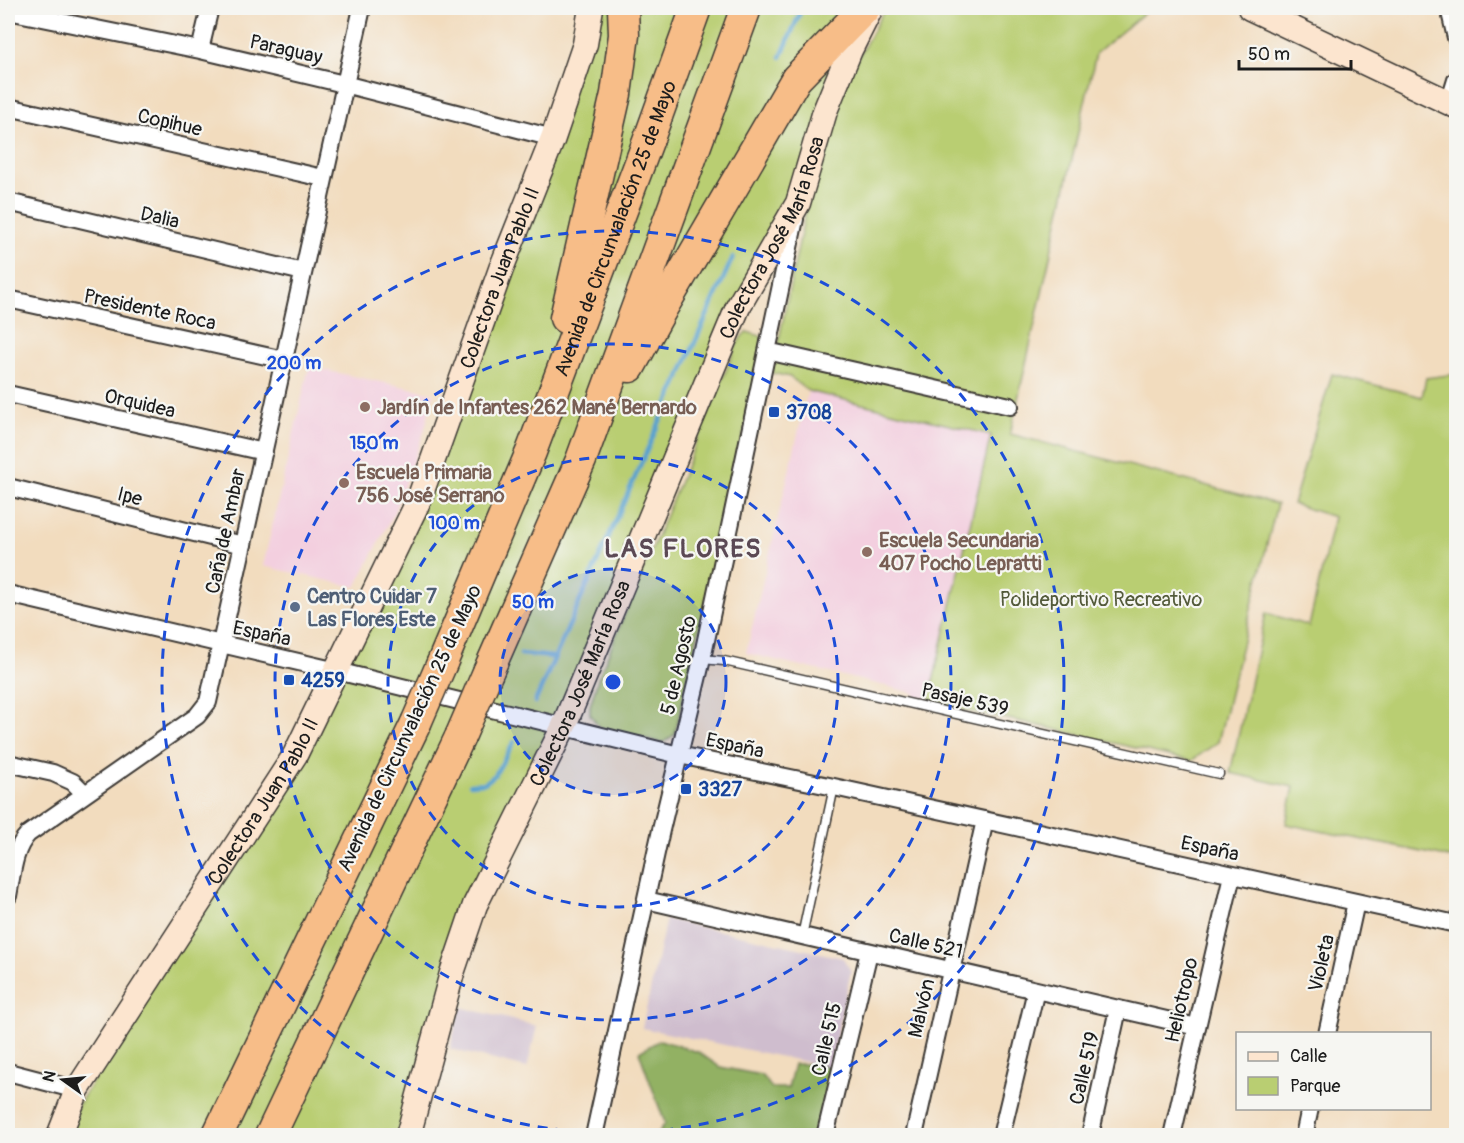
<svg xmlns="http://www.w3.org/2000/svg" width="1464" height="1143" viewBox="0 0 1464 1143" font-family="Pangolin,sans-serif">
  <style>
    .built { fill: #f3cfdf }
    .industrial { fill: #cfbdce }
    .green { fill: #b9ce72; stroke: #6a7547; stroke-width: 1.5 }
    .forest { fill: #92b164; stroke: #576640; stroke-width: 1.5 }
    .lines { fill: none; stroke-linecap: round; stroke-linejoin: round }
    .stream { stroke: #58a1cf; stroke-width: 4.5 }
    .service-casing { stroke: #3c3934; stroke-width: 11 }
    .minor-casing { stroke: #3c3934; stroke-width: 20 }
    .secondary-casing { stroke: #3c3934; stroke-width: 27 }
    .motorway-casing { stroke: #3c3934; stroke-width: 33 }
    .service { stroke: #fff; stroke-width: 8 }
    .minor { stroke: #fff; stroke-width: 16 }
    .secondary { stroke: #fce5cf; stroke-width: 24 }
    .motorway { stroke: #f7bd88; stroke-width: 30 }
    .motorway-bridge-casing { stroke: #3c3934; stroke-width: 33; stroke-linecap: butt }
    .motorway-bridge { stroke: #f7bd88; stroke-width: 30 }
    .ring { fill: none; stroke: #1d4ed8; stroke-width: 3; stroke-dasharray: 10 8 }
    .education-dot { fill: #8d6e63; stroke: #f6f6f2; stroke-width: 2 }
    .transit-dot { fill: #1a4fb4; stroke: #f6f6f2; stroke-width: 2 }
    .service-dot { fill: #5c6f8a; stroke: #f6f6f2; stroke-width: 2 }
    .labels { text-anchor: middle; stroke-width: 4.5; stroke-linejoin: round; paint-order: stroke }
    .street-label { font-size: 20px; fill: #1c1c1c; stroke: #f6f6f2 }
    .education-label { font-size: 20px; font-weight: bold; fill: #785e54; stroke: #f6f6f2; text-anchor: start }
    .transit-label { font-size: 20px; font-weight: bold; fill: #164399; stroke: #f6f6f2; text-anchor: start }
    .service-label { font-size: 20px; font-weight: bold; fill: #4e5e75; stroke: #f6f6f2; text-anchor: start }
    .park-label { font-size: 20px; fill: #535a3a; stroke: #f6f6f2 }
    .district-label { font-size: 26px; font-weight: bold; letter-spacing: 1.5px; fill: #5b4954; stroke: #f6f6f2 }
    .centre { fill: #1d4ed8; stroke: #f6f6f2; stroke-width: 3 }
    .ring-label { font-size: 18px; text-anchor: middle; font-weight: bold; fill: #1d4ed8; stroke: #f6f6f2; stroke-width: 4.5; stroke-linejoin: round; paint-order: stroke }
  </style>
  <rect width="100%" height="100%" fill="#f6f6f2"/>
  <filter id="ink" filterUnits="userSpaceOnUse"><feTurbulence type="fractalNoise" baseFrequency=".0167" numOctaves="2"/><feDisplacementMap in="SourceGraphic" scale="12" xChannelSelector="R" yChannelSelector="G"/><feConvolveMatrix kernelMatrix="1 2 1 2 8 2 1 2 1" color-interpolation-filters="sRGB"/></filter>
  <filter id="wash" filterUnits="userSpaceOnUse"><feTurbulence type="fractalNoise" baseFrequency=".008" numOctaves="4" result="noise"/><feDisplacementMap in="SourceGraphic" scale="24" xChannelSelector="R" yChannelSelector="G"/><feGaussianBlur stdDeviation="1.35" result="paint"/><feColorMatrix in="noise" values="0 0 0 0 0 0 0 0 0 0 0 0 0 0 0 0 0 1.4 0 .05"/><feComposite in="paint" operator="in"/></filter>
  <g filter="url(#wash)">
    <rect width="100%" height="100%" fill="#f2dcbe"/>
    <!-- built -->
    <path class="built" d="M 309,367 L 434,393 L 424,432 L 393,515 L 356,587 L 263,566 Z
      M 808,391 L 992,435 L 928,703 L 913,699 L 915,693 L 746,653 Z"/>
    <!-- industrial -->
    <path class="industrial" d="M 666,919 L 843,958 L 851,971 L 830,1067 L 642,1028 Z
      M 460,1007 L 537,1026 L 527,1068 L 450,1049 Z"/>
    <!-- green -->
    <path class="green" d="M 591,8 L 872,8 L 810,160 L 475,905 L 408,1135 L 59,1136 L 295,755 L 418,502 Z
      M 885,8 L 1150,8 L 1096,53 L 1010,434 L 1277,504 L 1218,742 L 1191,761 L 1023,722 L 928,703 L 991,435 L 808,391 L 790,377 L 772,373 L 811,185 L 841,90 Z
      M 747,332 L 761,336 L 763,342 L 760,362 L 675,734 L 664,742 L 659,742 L 599,727 L 590,714 L 590,706 L 598,679 L 737,344 L 742,336 Z
      M 1332,374 L 1422,397 L 1426,378 L 1456,374 L 1456,859 L 1286,824 L 1294,787 L 1230,773 L 1266,613 L 1309,626 L 1334,517 L 1293,504 Z"/>
    <!-- forest -->
    <path class="forest" d="M 660,1040 L 698,1052 L 720,1067 L 761,1075 L 772,1088 L 788,1088 L 794,1064 L 818,1064 L 834,1069 L 818,1135 L 657,1135 L 665,1123 L 639,1052 Z"/>
    <g class="lines">
      <!-- stream -->
      <path class="stream" d="M 781,57 L 802,8
        M 521,654 L 553,657
        M 535,702 L 733,257
        M 470,784 L 485,783 L 495,775 L 514,742"/>
    </g>
  </g>
  <g filter="url(#ink)">
    <g class="lines">
      <defs>
        <path id="service" d="M 702,659 L 724,661 L 1219,774
          M 802,936 L 834,787"/>
        <path id="minor" d="M 1449,8 L 1456,38
          M 8,11 L 200,50 L 344,84 L 553,138
          M 200,50 L 210,8
          M 1449,103 L 1456,80
          M 8,107 L 323,178
          M 8,202 L 303,272
          M 8,299 L 284,360
          M 767,351 L 1010,406
          M 8,394 L 264,452
          M 8,487 L 243,545
          M 8,594 L 337,671 L 679,755 L 834,787 L 1456,924
          M 8,763 L 53,773 L 73,782 L 85,794
          M 8,896 C 12,876 13,850 28,834 L 197,716 L 208,702 L 362,8
          M 646,900 L 1197,1027
          M 1327,1034 L 1356,902
          M 8,1072 L 77,1090
          M 594,1136 L 661,830 L 702,659 L 795,219
          M 825,1136 L 869,952
          M 914,1136 L 985,820
          M 1001,1136 L 1036,990
          M 1090,1136 L 1118,1009
          M 1172,1136 L 1232,875
          M 1304,1136 L 1310,1108"/>
        <g id="secondary">
          <path d="M 1250,8 L 1456,106"/>
          <path id="s1" d="M 59,1136 L 77,1090 L 295,755 L 418,502 L 501,269 L 553,138 L 585,44 L 591,8"/>
          <path id="s2" d="M 408,1136 L 452,973 L 475,905 L 563,728 L 738,307 L 798,203 L 825,111 L 850,50 L 869,12"/>
        </g>
        <g id="motorway">
          <path d="M 565,318 L 616,94 L 624,35 L 623,8"/>
          <path d="M 630,367 L 663,307 L 796,79 L 865,8"/>
          <path id="s3" d="M 442,663 L 531,452 L 650,136 L 696,8"/>
          <path d="M 488,672 L 581,460 L 746,8"/>
          <path d="M 217,1136 L 416,723"/>
          <path d="M 270,1136 L 460,737"/>
        </g>
      </defs>
      <!-- service casing -->
      <use href="#service" class="service-casing"/>
      <!-- minor casing -->
      <use href="#minor" class="minor-casing"/>
      <!-- secondary casing -->
      <use href="#secondary" class="secondary-casing"/>
      <!-- motorway casing -->
      <use href="#motorway" class="motorway-casing"/>
      <!-- service -->
      <use href="#service" class="service"/>
      <!-- minor -->
      <use href="#minor" class="minor"/>
      <!-- secondary -->
      <use href="#secondary" class="secondary"/>
      <!-- motorway -->
      <use href="#motorway" class="motorway"/>
      <defs>
        <path id="motorway-bridge" d="M 416,723 L 442,663
          M 460,737 L 488,672"/>
      </defs>
      <!-- motorway-bridge casing -->
      <use href="#motorway-bridge" class="motorway-bridge-casing"/>
      <!-- motorway-bridge -->
      <use href="#motorway-bridge" class="motorway-bridge"/>
    </g>
  </g>
  <!-- distance rings -->
  <circle cx="613" cy="682" r="113" fill="#1d4ed8" fill-opacity=".12"/>
  <g class="ring">
    <circle cx="613" cy="682" r="113"/>
    <circle cx="613" cy="682" r="225"/>
    <circle cx="613" cy="682" r="338"/>
    <circle cx="613" cy="682" r="451"/>
  </g>
  <!-- markers -->
  <g class="education-dot">
    <circle cx="365" cy="407" r="6"/>
    <circle cx="344" cy="483" r="6"/>
    <circle cx="867" cy="552" r="6"/>
  </g>
  <g class="transit-dot">
    <rect x="768" y="406" width="12" height="12" rx="3"/>
    <rect x="283" y="674" width="12" height="12" rx="3"/>
    <rect x="680" y="783" width="12" height="12" rx="3"/>
  </g>
  <circle class="service-dot" cx="295" cy="607" r="6"/>
  <g class="labels">
    <!-- street labels -->
    <g class="street-label">
      <text transform="translate(286 49) rotate(13)" y="7">Paraguay</text>
      <text transform="translate(170 122) rotate(13)" y="7">Copihue</text>
      <text transform="translate(160 217) rotate(13)" y="7">Dalia</text>
      <text dy="7" stroke="none"><textPath href="#s3" startOffset="468">Avenida de Circunvalación 25 de Mayo</textPath></text>
      <text dy="7" stroke="none"><textPath href="#s2" startOffset="972">Colectora José María Rosa</textPath></text>
      <text dy="7" stroke="none"><textPath href="#s1" startOffset="969">Colectora Juan Pablo II</textPath></text>
      <text transform="translate(150 309) rotate(12)" y="7">Presidente Roca</text>
      <text transform="translate(140 403) rotate(13)" y="7">Orquidea</text>
      <text transform="translate(130 496) rotate(14)" y="7">Ipe</text>
      <text transform="translate(225 531) rotate(-78)" y="7">Caña de Ambar</text>
      <text transform="translate(262 633) rotate(12)" y="7">España</text>
      <text transform="translate(678 665) rotate(-77)" y="7">5 de Agosto</text>
      <text dy="7" stroke="none"><textPath href="#s2" startOffset="486">Colectora José María Rosa</textPath></text>
      <text transform="translate(965 699) rotate(13)" y="7">Pasaje 539</text>
      <text transform="translate(409 728) rotate(-65)" y="7">Avenida de Circunvalación 25 de Mayo</text>
      <text transform="translate(735 745) rotate(12)" y="7">España</text>
      <text dy="7" stroke="none"><textPath href="#s1" startOffset="393">Colectora Juan Pablo II</textPath></text>
      <text transform="translate(1210 848) rotate(12)" y="7">España</text>
      <text transform="translate(926 943) rotate(13)" y="7">Calle 521</text>
      <text transform="translate(1321 963) rotate(-77)" y="7">Violeta</text>
      <text transform="translate(1181 1000) rotate(-77)" y="7">Heliotropo</text>
      <text transform="translate(921 1008) rotate(-77)" y="7">Malvón</text>
      <text transform="translate(826 1039) rotate(-77)" y="7">Calle 515</text>
      <text transform="translate(1084 1068) rotate(-77)" y="7">Calle 519</text>
    </g>
    <!-- education labels -->
    <g class="education-label">
      <text x="377" y="414">Jardín de Infantes 262 Mané Bernardo</text>
      <text x="356" y="479">Escuela Primaria<tspan x="356" dy="23">756 José Serrano</tspan></text>
      <text x="879" y="547">Escuela Secundaria<tspan x="879" dy="23">407 Pocho Lepratti</tspan></text>
    </g>
    <!-- transit labels -->
    <g class="transit-label">
      <text x="786" y="419">3708</text>
      <text x="301" y="687">4259</text>
      <text x="698" y="796">3327</text>
    </g>
    <!-- service labels -->
    <g class="service-label">
      <text x="307" y="603">Centro Cuidar 7<tspan x="307" dy="23">Las Flores Este</tspan></text>
    </g>
    <!-- park labels -->
    <g class="park-label">
      <text x="1101" y="606">Polideportivo Recreativo</text>
    </g>
    <!-- district labels -->
    <g class="district-label">
      <text x="683" y="557">LAS FLORES</text>
    </g>
  </g>
  <circle cx="613" cy="682" r="9" class="centre"/>
  <g class="ring-label">
    <text x="294" y="369">200 m</text>
    <text x="374" y="449">150 m</text>
    <text x="454" y="529">100 m</text>
    <text x="533" y="608">50 m</text>
  </g>
  <!-- margin -->
  <rect width="1464" height="1143" fill="none" stroke="#f6f6f2" stroke-width="30"/>
  <!-- legend -->
  <rect x="1236" y="1032" width="195" height="78" fill="#f6f6f2" stroke="#9f9f9c" stroke-width="1.5"/>
  <rect x="1248" y="1052" width="30" height="9" fill="#fce5cf" stroke="#9f9f9c" stroke-width="1.5"/>
  <text x="1290" y="1062" font-size="18" fill="#1c1c1c">Calle</text>
  <rect x="1248" y="1077" width="30" height="18" fill="#b9ce72" stroke="#9f9f9c" stroke-width="1.5"/>
  <text x="1290" y="1092" font-size="18" fill="#1c1c1c">Parque</text>
  <!-- north arrow -->
  <g transform="translate(63 1080) rotate(285)" stroke="#f6f6f2" stroke-width="4.5" paint-order="stroke">
  <path d="M0-4.5L10 22L0 15L-10 22Z" fill="#1c1c1c"/>
  <text y="-9" font-size="16" font-weight="bold" text-anchor="middle" fill="#1c1c1c">N</text>
  </g>
  <!-- scale -->
  <path d="M1239 60v9h112v-9" fill="none" stroke="#1c1c1c" stroke-width="3"/>
  <text x="1248" y="60" font-size="18" fill="#1c1c1c" stroke="#f6f6f2" stroke-width="4.5" paint-order="stroke">50 m</text>
</svg>
